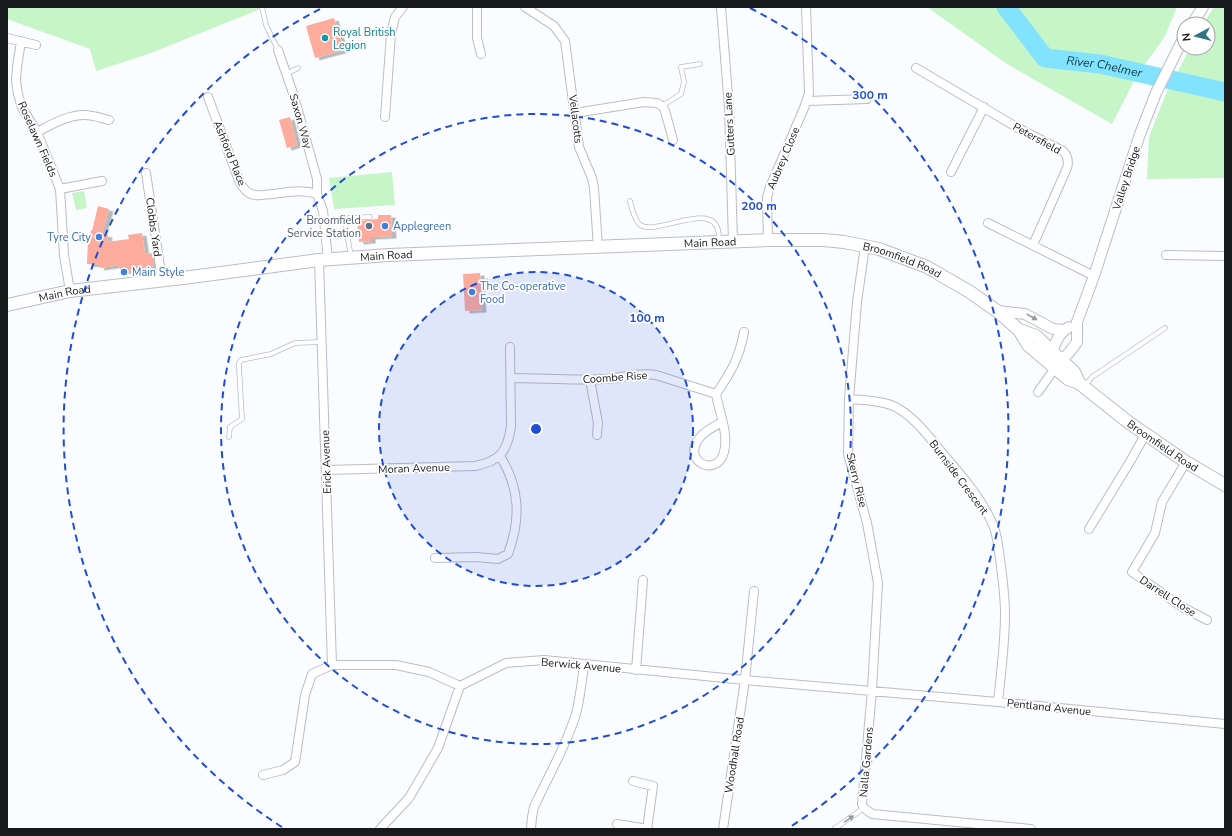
<svg xmlns="http://www.w3.org/2000/svg" width="1232" height="836" viewBox="0 0 1232 836" font-family="'Nunito Sans',sans-serif">
  <style>
    .green { fill: #c6f5c8 }
    .water { fill: #83e3fe; stroke: #63a6ba }
    .pier { fill: #fafcff }
    .lines { fill: none; stroke-linecap: round; stroke-linejoin: round }
    .river { stroke: #83e3fe; stroke-width: 19 }
    .building { fill: #fcab9c; filter: url(#shadow) }
    .service-casing { stroke: #b9bec5; stroke-width: 5.5 }
    .minor-casing { stroke: #b9bec5; stroke-width: 10 }
    .tertiary-casing { stroke: #b9bec5; stroke-width: 12 }
    .secondary-casing { stroke: #b9bec5; stroke-width: 14 }
    .service { stroke: #fff; stroke-width: 4 }
    .minor { stroke: #fff; stroke-width: 8 }
    .tertiary { stroke: #fff; stroke-width: 10 }
    .secondary { stroke: #fff; stroke-width: 12 }
    .oneway { fill: #979899 }
    .ring { fill: none; stroke: #1d4ed8; stroke-width: 2; stroke-dasharray: 7 5 }
    .culture-dot { fill: #0f9aa8; stroke: #fff; stroke-width: 1.5 }
    .service-dot { fill: #5c6f8a; stroke: #fff; stroke-width: 1.5 }
    .shop-dot { fill: #3f7fe0; stroke: #fff; stroke-width: 1.5 }
    .labels { text-anchor: middle; stroke-width: 3.5; stroke-linejoin: round; paint-order: stroke }
    .culture-label { font-size: 11px; fill: #0d838f; stroke: #fff; text-anchor: start }
    .street-label { font-size: 11px; fill: #18191c; stroke: #fff }
    .service-label { font-size: 11px; fill: #4e5e75; stroke: #fff; text-anchor: end }
    .shop-label { font-size: 11px; fill: #366cbe; stroke: #fff; text-anchor: start }
    .water-label { font-size: 12px; font-style: italic; fill: #0c3a45; stroke: #fff }
    .centre { fill: #1d4ed8; stroke: #fff; stroke-width: 2 }
    .ring-label { font-size: 12px; text-anchor: middle; font-weight: bold; fill: #1d4ed8; stroke: #fff; stroke-width: 3.5; stroke-linejoin: round; paint-order: stroke }
  </style>
  <defs>
    <filter id="shadow"><feDropShadow dx="4.5" dy="2.5" stdDeviation="0" flood-color="#0004"/></filter>
  </defs>
  <rect width="100%" height="100%" fill="#fafcff"/>
  <!-- green -->
  <path class="green" d="M 7,7 L 265,7 L 151,53 L 96,71 L 90,49 L 7,19 Z
    M 927,7 L 1177,7 L 1165,36 L 1136,77 L 1112,124 L 1007,64 Z
    M 1214,7 L 1225,7 L 1225,178 L 1147,179 L 1149,137 L 1165,96 L 1190,48 L 1208,48 L 1208,24 L 1203,24 Z
    M 392,172 L 395,205 L 334,209 L 329,178 Z
    M 84,191 L 87,208 L 76,210 L 72,193 Z"/>
  <!-- water -->
  <path class="water" d="M 1156,70 L 1225,83 L 1225,97 L 1201,91 L 1150,81 Z"/>
  <!-- pier -->
  <path class="pier" d="M 1157,68 L 1177,72 L 1170,87 L 1149,83 Z"/>
  <g class="lines">
    <!-- river -->
    <path class="river" id="s1" d="M 1006,7 L 1045,58 L 1100,64 L 1225,92"/>
  </g>
  <!-- building -->
  <path class="building" d="M 334,18 L 344,50 L 315,58 L 306,26 Z
    M 290,117 L 297,145 L 287,148 L 279,120 Z
    M 98,206 L 109,209 L 102,234 L 108,235 L 107,242 L 129,239 L 128,235 L 142,233 L 145,254 L 152,253 L 154,266 L 121,272 L 119,265 L 100,268 L 99,265 L 87,264 L 88,240 L 89,240 L 91,230 L 92,231 Z
    M 378,215 L 391,215 L 392,236 L 371,237 L 371,241 L 359,242 L 357,221 L 378,219 Z
    M 480,273 L 482,310 L 465,311 L 463,274 Z"/>
  <g class="lines">
    <defs>
      <path id="service" d="M 262,7 L 266,25 L 278,50
        M 286,74 L 298,68
        M 662,106 L 681,94 L 684,82 L 681,67 L 700,64
        M 630,201 C 632,209 634,218 639,224 C 655,239 721,193 719,240
        M 351,257 L 345,222 L 349,218 L 370,217
        M 1085,386 L 1092,377 L 1165,328
        M 229,437 L 230,427 L 242,419 L 239,367 L 239,363 L 241,360 L 271,354 L 295,343 L 321,342
        M 834,829 L 864,808"/>
      <path id="minor" d="M 477,7 L 477,38 L 481,54
        M 525,7 L 554,26 L 565,41 L 579,147 L 592,178 L 594,188 L 598,248
        M 721,7 L 729,108 L 733,242
        M 7,38 L 36,45
        M 21,41 L 17,67 L 16,81 L 18,94 L 22,108 L 37,132 L 60,189 L 64,255 L 70,291
        M 278,50 L 294,96 L 317,179 L 317,194
        M 916,68 L 1018,128 L 1063,151 C 1068,156 1069,161 1067,168 L 1033,245
        M 208,97 L 240,183 C 243,188 246,192 251,194 C 258,197 266,194 273,194 C 289,192 302,189 317,194 L 323,211 L 328,259
        M 807,101 L 867,99
        M 575,113 L 644,102 L 657,103 L 662,106 L 665,111 L 673,140
        M 385,117 L 391,34 L 395,17 L 403,7
        M 37,132 C 51,125 67,115 84,115 C 93,115 101,118 109,120
        M 951,172 L 984,107
        M 146,173 L 162,280
        M 60,189 L 102,181
        M 988,223 L 1094,276
        M 768,240 L 767,197 L 770,187 L 804,108 L 809,93 L 806,7
        M 865,246 L 857,302 L 849,399 L 848,454 L 867,523 L 878,583 L 872,690 L 862,804 L 864,808 L 872,814 L 1031,829
        M 1166,255 L 1225,256
        M 319,260 L 332,665
        M 511,378 C 542,378 573,381 604,379 C 624,378 635,372 656,375 L 716,394 C 731,372 739,359 744,332
        M 590,380 L 598,423 L 597,435
        M 1038,392 L 1055,368
        M 716,394 C 719,412 729,434 724,452 C 717,479 679,461 701,436 C 707,430 715,426 722,422
        M 849,399 C 863,400 878,400 891,405 C 912,413 930,438 944,455 C 962,476 983,500 994,527 C 998,539 999,553 1001,566 C 1003,582 1005,598 1005,614 C 1005,643 1001,673 998,702
        M 1186,462 L 1162,502 L 1155,533 L 1132,572 L 1182,607 L 1207,620
        M 326,470 L 475,466 C 500,461 507,452 511,427 L 510,347
        M 1089,529 L 1131,460 L 1145,435
        M 435,558 L 476,557 L 498,559 L 508,554 C 521,519 520,488 500,456
        M 636,670 L 643,580
        M 263,775 L 283,770 L 295,762 L 305,695 L 312,674 L 332,665 L 396,665 L 429,672 L 460,686
        M 633,781 L 653,786 L 647,829
        M 617,824 L 648,829
        M 380,829 L 409,798 L 438,748 L 460,686 L 506,663 L 544,660 L 745,680 L 998,702 L 1225,724
        M 531,829 L 532,817 L 534,807 C 548,777 566,746 576,714 C 580,698 582,681 584,665
        M 723,829 L 745,680 L 754,591"/>
      <path id="tertiary" d="M 1192,24 L 1203,7
        M 997,311 L 1025,314 L 1053,329 L 1065,330
        M 1053,357 C 1052,346 1059,333 1069,327
        M 1057,366 L 1072,349 L 1077,342 L 1077,322 L 1094,276 L 1140,134 L 1156,93 L 1184,37"/>
      <g id="secondary">
        <path id="s2" d="M 7,305 L 70,291 L 183,278 L 319,260 L 389,255 L 768,240 L 823,240 L 844,242 L 879,249 L 927,267 L 970,292 L 997,311 L 1019,330 L 1036,336 L 1074,372 L 1079,383 L 1128,422 L 1186,462 L 1225,485"/>
        <path d="M 1019,330 L 1028,345 L 1068,379 L 1079,383"/>
      </g>
    </defs>
    <!-- service casing -->
    <use href="#service" class="service-casing"/>
    <!-- minor casing -->
    <use href="#minor" class="minor-casing"/>
    <!-- tertiary casing -->
    <use href="#tertiary" class="tertiary-casing"/>
    <!-- secondary casing -->
    <use href="#secondary" class="secondary-casing"/>
    <!-- service -->
    <use href="#service" class="service"/>
    <!-- minor -->
    <use href="#minor" class="minor"/>
    <!-- tertiary -->
    <use href="#tertiary" class="tertiary"/>
    <!-- secondary -->
    <use href="#secondary" class="secondary"/>
  </g>
  <!-- one-way arrows -->
  <defs><path id="oneway-solid" d="M-6-.8H1V-3.2L6.5 0L1 3.2V.8H-6Z"/></defs>
  <g class="oneway">
    <use href="#oneway-solid" transform="translate(1032 317) rotate(29)"/>
    <use href="#oneway-solid" transform="translate(849 819) rotate(-35)"/>
  </g>
  <!-- distance rings -->
  <circle cx="536" cy="429" r="157" fill="#1d4ed8" fill-opacity=".12"/>
  <g class="ring">
    <circle cx="536" cy="429" r="157"/>
    <circle cx="536" cy="429" r="315"/>
    <path d="M282 827A472 472 0 0 1 322 8M750 8A472 472 0 0 1 790 827"/>
  </g>
  <!-- markers -->
  <circle class="culture-dot" cx="325" cy="38" r="4"/>
  <circle class="service-dot" cx="369" cy="226" r="4"/>
  <g class="shop-dot">
    <circle cx="385" cy="226" r="4"/>
    <circle cx="99" cy="237" r="4"/>
    <circle cx="124" cy="272" r="4"/>
    <circle cx="472" cy="292" r="4"/>
  </g>
  <g class="labels">
    <!-- culture labels -->
    <g class="culture-label">
      <text x="333" y="36">Royal British<tspan x="333" dy="13">Legion</tspan></text>
    </g>
    <!-- street labels -->
    <g class="street-label">
      <text transform="translate(576 119) rotate(83)" y="4">Vellacotts</text>
      <text transform="translate(301 121) rotate(74)" y="4">Saxon Way</text>
      <text transform="translate(729 124) rotate(-93)" y="4">Gutters Lane</text>
      <text transform="translate(1037 138) rotate(29)" y="4">Petersfield</text>
      <text transform="translate(38 139) rotate(66)" y="4">Roselawn Fields</text>
      <text transform="translate(230 153) rotate(68)" y="4">Ashford Place</text>
      <text transform="translate(783 158) rotate(-67)" y="4">Aubrey Close</text>
      <text transform="translate(1126 178) rotate(-72)" y="4">Valley Bridge</text>
      <text transform="translate(154 227) rotate(82)" y="4">Clobbs Yard</text>
      <text dy="4" stroke="none"><textPath href="#s2" startOffset="707">Main Road</textPath></text>
      <text dy="4" stroke="none"><textPath href="#s2" startOffset="383">Main Road</textPath></text>
      <text dy="4" stroke="none"><textPath href="#s2" startOffset="902">Broomfield Road</textPath></text>
      <text dy="4" stroke="none"><textPath href="#s2" startOffset="59">Main Road</textPath></text>
      <text transform="translate(615 377) rotate(-4)" y="4">Coombe Rise</text>
      <text dy="4" stroke="none"><textPath href="#s2" startOffset="1227">Broomfield Road</textPath></text>
      <text transform="translate(326 462) rotate(-92)" y="4">Erick Avenue</text>
      <text transform="translate(414 468) rotate(-2)" y="4">Moran Avenue</text>
      <text transform="translate(959 477) rotate(53)" y="4">Burnside Crescent</text>
      <text transform="translate(857 480) rotate(76)" y="4">Skerry Rise</text>
      <text transform="translate(1168 596) rotate(33)" y="4">Darrell Close</text>
      <text transform="translate(581 665) rotate(5)" y="4">Berwick Avenue</text>
      <text transform="translate(1049 707) rotate(6)" y="4">Pentland Avenue</text>
      <text transform="translate(734 755) rotate(-81)" y="4">Woodhall Road</text>
      <text transform="translate(866 762) rotate(-85)" y="4">Nalla Gardens</text>
    </g>
    <!-- service labels -->
    <g class="service-label">
      <text x="361" y="224">Broomfield<tspan x="361" dy="13">Service Station</tspan></text>
    </g>
    <!-- shop labels -->
    <g class="shop-label">
      <text x="393" y="230">Applegreen</text>
      <text x="91" y="241" text-anchor="end">Tyre City</text>
      <text x="132" y="276">Main Style</text>
      <text x="480" y="290">The Co-operative<tspan x="480" dy="13">Food</tspan></text>
    </g>
    <!-- water labels -->
    <g class="water-label">
      <text dy="4" stroke="none"><textPath href="#s1" startOffset="124">River Chelmer</textPath></text>
    </g>
  </g>
  <circle cx="536" cy="429" r="6" class="centre"/>
  <g class="ring-label">
    <text x="870" y="99">300 m</text>
    <text x="759" y="210">200 m</text>
    <text x="647" y="322">100 m</text>
  </g>
  <!-- border -->
  <rect width="1232" height="836" fill="none" stroke="#18191c" stroke-width="16"/>
  <!-- north arrow -->
  <g transform="translate(1196 36) rotate(263)"><circle r="19" fill="#ffffff" stroke="#a3a3a4"/>
  <path d="M0-3L7 15L0 10L-7 15Z" fill="#337387"/>
  <text y="-6" font-size="11" font-weight="bold" text-anchor="middle" fill="#18191c">N</text>
  </g>
</svg>
